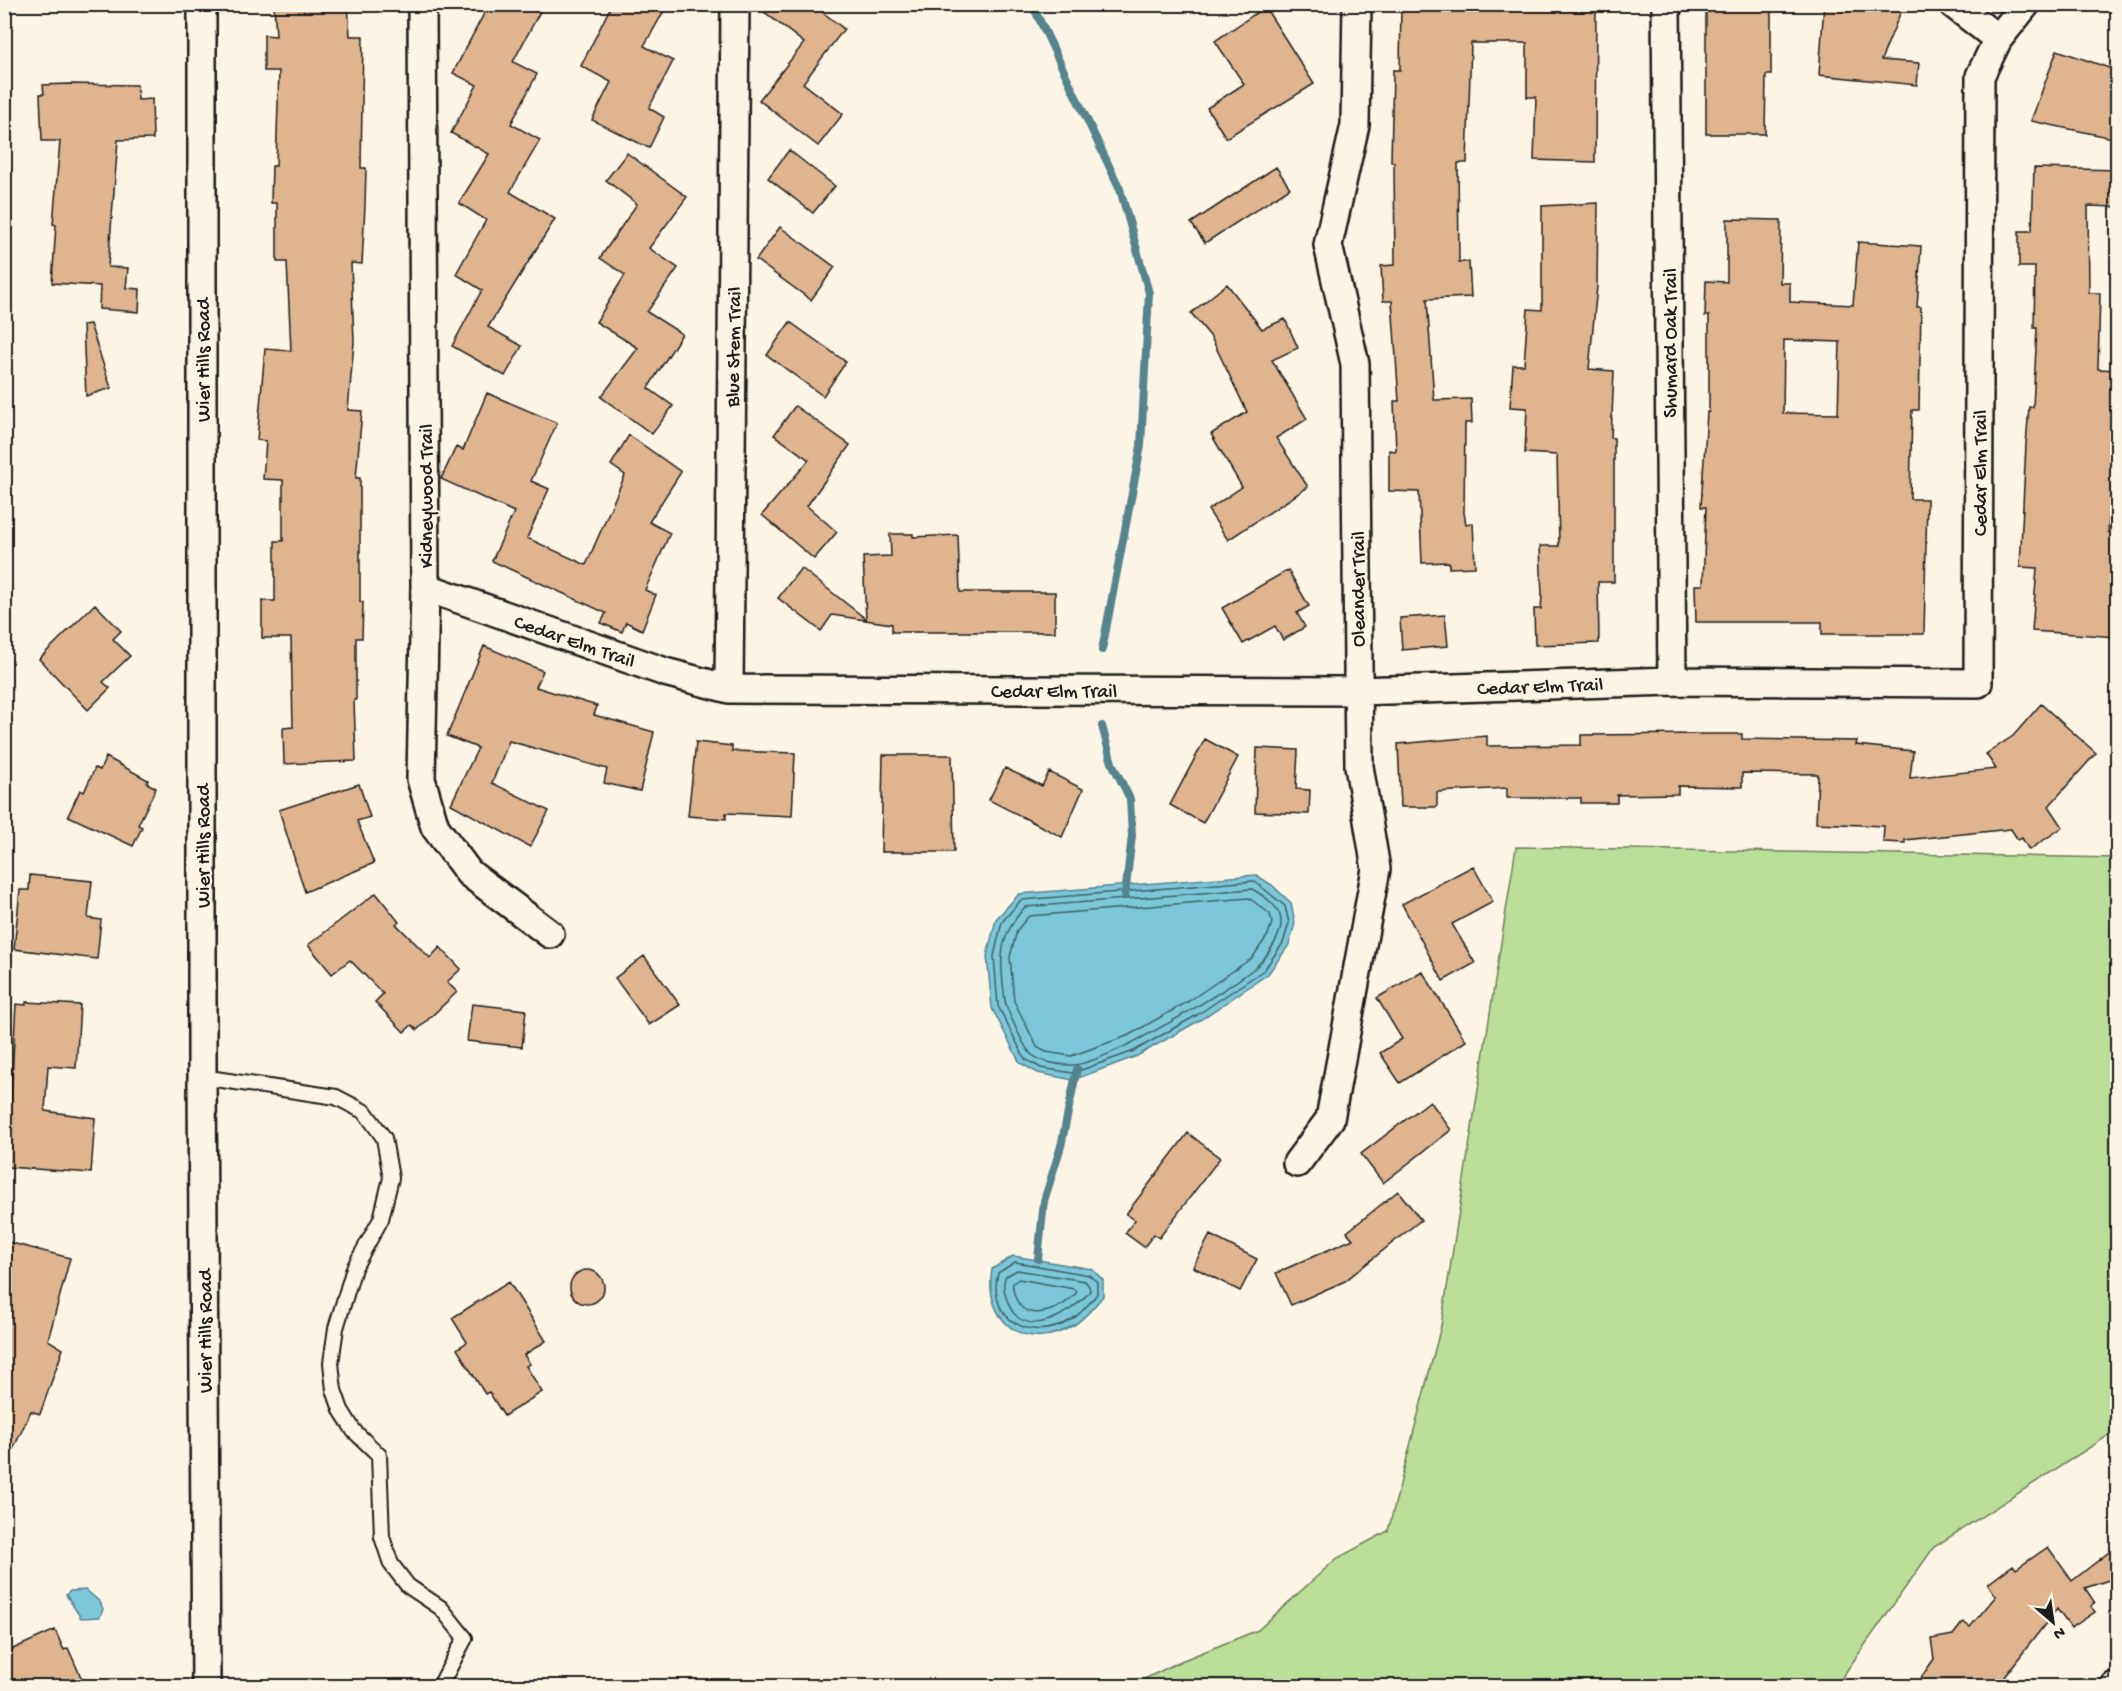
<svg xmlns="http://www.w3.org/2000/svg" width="2122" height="1691" viewBox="0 0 2122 1691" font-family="'Gochi Hand',sans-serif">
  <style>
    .green { fill: #bbde98; stroke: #6c7d5a; stroke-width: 1.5 }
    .water { fill: #7bc7da; stroke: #55838e; stroke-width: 1.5 }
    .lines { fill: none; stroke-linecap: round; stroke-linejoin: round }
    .shore { stroke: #426068; stroke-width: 1.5 }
    .stream { stroke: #55838e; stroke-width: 8 }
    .building { fill: #dfb48f; stroke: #1c1c1c; stroke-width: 1.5; fill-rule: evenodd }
    .service-casing { stroke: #1c1c1c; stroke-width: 18 }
    .minor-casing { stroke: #1c1c1c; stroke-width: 32 }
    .service { stroke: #fcf5e5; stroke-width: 14 }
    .minor { stroke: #fcf5e5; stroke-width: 27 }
    .labels { text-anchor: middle; stroke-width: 4.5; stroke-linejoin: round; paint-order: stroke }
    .street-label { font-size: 20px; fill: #1c1c1c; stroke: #fcf5e5 }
  </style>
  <rect width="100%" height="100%" fill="#fcf5e5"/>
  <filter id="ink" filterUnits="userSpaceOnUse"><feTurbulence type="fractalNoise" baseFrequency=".0167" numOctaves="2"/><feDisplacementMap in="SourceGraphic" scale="12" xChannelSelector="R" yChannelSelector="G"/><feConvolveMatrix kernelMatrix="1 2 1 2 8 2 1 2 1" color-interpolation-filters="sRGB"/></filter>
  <g filter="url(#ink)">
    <!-- green -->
    <path class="green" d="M 1516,847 L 2117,858 L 2117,1430 L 1934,1547 L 1836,1686 L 1130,1686 L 1181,1661 L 1258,1630 L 1336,1559 L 1388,1531 L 1441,1326 Z"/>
    <!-- water -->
    <path class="water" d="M 1256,875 L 1272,885 L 1291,903 L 1295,923 L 1289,945 L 1268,974 L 1200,1020 L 1137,1056 L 1073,1080 L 1038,1073 L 1020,1063 L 992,1008 L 987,956 L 996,919 L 1019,894 Z
      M 1013,1256 L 1092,1269 L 1103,1280 L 1103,1296 C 1095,1306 1085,1318 1074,1325 C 1026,1355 983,1322 992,1269 Z
      M 86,1590 L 100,1602 L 103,1609 L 100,1617 L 81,1618 L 66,1595 L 70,1591 Z"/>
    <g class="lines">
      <!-- shore -->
      <path class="shore" d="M 1254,881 L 1285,906 L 1289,923 L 1283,943 L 1264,970 L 1197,1015 L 1134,1051 L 1073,1073 L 1041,1068 L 1025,1059 L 998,1006 L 994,956 L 1002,922 L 1021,900 Z
        M 1252,889 C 1264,896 1280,906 1281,921 C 1282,935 1268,955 1258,965 C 1233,988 1101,1067 1070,1065 C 1058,1065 1040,1062 1031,1054 C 1024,1047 1006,1009 1005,1000 C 1000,961 997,938 1025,907 Z
        M 1249,898 L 1270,914 L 1272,922 L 1268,935 L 1252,958 L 1189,1001 L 1127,1036 L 1071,1056 L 1046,1052 L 1037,1047 L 1014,1001 L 1010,957 L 1017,930 L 1029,916 Z
        M 1015,1262 L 1089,1275 L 1097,1282 L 1097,1294 C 1090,1303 1081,1314 1071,1320 C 1032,1344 986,1320 998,1273 Z
        M 1017,1270 L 1085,1281 L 1089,1286 L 1090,1291 C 1071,1315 1021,1344 1007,1300 C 1004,1291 1003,1286 1005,1277 Z
        M 1019,1279 L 1074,1289 L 1077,1292 C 1063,1310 1024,1326 1015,1296 C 1013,1291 1012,1288 1013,1283 Z"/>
      <!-- stream -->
      <path class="stream" d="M 1032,4 L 1120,189 L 1149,293 L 1141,446 L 1102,650
        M 1102,726 L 1112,763 L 1130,799 L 1132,836 L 1125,895
        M 1038,1259 L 1044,1201 L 1061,1146 L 1077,1069"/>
    </g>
    <!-- building -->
    <path class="building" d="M 274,4 L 348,4 L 350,36 L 363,36 L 361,168 L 366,168 L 365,205 L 362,264 L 351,263 L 354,342 L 348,410 L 362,411 L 356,478 L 360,478 L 360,602 L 363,602 L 362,638 L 356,638 L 356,700 L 354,700 L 356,761 L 284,764 L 283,728 L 293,727 L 291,638 L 262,638 L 262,601 L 275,601 L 275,541 L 283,541 L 283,480 L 263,479 L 266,441 L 257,440 L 265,349 L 291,351 L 287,262 L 277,262 L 277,203 L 271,203 L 272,166 L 276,166 L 279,71 L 264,71 L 264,35 L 276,36 Z
      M 489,4 L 544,4 L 513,62 L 537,74 L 511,124 L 540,140 L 510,192 L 555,219 L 488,327 L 522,346 L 505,376 L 452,346 L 482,290 L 456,274 L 486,220 L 459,203 L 489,154 L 451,133 L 477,85 L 453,73 Z
      M 612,4 L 668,4 L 644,46 L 673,61 L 649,108 L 664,117 L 649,148 L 592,120 L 611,82 L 581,66 Z
      M 754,4 L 812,4 L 844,29 L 803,83 L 843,114 L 818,146 L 759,100 L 804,43 Z
      M 1596,4 L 1595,162 L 1534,160 L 1536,97 L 1527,97 L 1527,43 L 1471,43 L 1467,163 L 1458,163 L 1459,262 L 1469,262 L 1471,297 L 1427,299 L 1434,400 L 1471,399 L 1472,423 L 1465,423 L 1464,513 L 1466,524 L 1473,523 L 1475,567 L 1449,568 L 1449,562 L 1422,563 L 1419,492 L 1389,491 L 1389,450 L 1396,451 L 1394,401 L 1399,401 L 1392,301 L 1383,301 L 1381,266 L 1395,265 L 1394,162 L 1391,162 L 1393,70 L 1400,70 L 1401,6 Z
      M 1706,4 L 1771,4 L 1771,75 L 1766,75 L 1765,134 L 1706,134 Z
      M 1824,4 L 1904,4 L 1881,60 L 1919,63 L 1917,85 L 1819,75 Z
      M 1265,7 L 1314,84 L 1226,138 L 1207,108 L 1244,84 L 1215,41 Z
      M 2057,50 L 2118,71 L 2118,139 L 2031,121 Z
      M 68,84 L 137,85 L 138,100 L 152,99 L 153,139 L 118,140 L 108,267 L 128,268 L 126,288 L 140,289 L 139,312 L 99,309 L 100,286 L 52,283 L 56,225 L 53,224 L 60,141 L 42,141 L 40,94 L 44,94 L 43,85 Z
      M 789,150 L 835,186 L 813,213 L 768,178 Z
      M 627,153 L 687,197 L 649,248 L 678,268 L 647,312 L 682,334 L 648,388 L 673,406 L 652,434 L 601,397 L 638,348 L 596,322 L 625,275 L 600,258 L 637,204 L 606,180 Z
      M 1276,167 L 1290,188 L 1205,243 L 1191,223 Z
      M 2034,168 L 2118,170 L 2118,207 L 2088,206 L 2089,293 L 2100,293 L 2098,369 L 2118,370 L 2118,451 L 2114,451 L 2108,532 L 2118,532 L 2118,637 L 2032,631 L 2037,568 L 2020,567 L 2026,444 L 2029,407 L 2033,407 L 2037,328 L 2034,328 L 2035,267 L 2019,267 L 2019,231 L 2032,231 Z
      M 1598,203 L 1597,286 L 1589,369 L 1614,371 L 1611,438 L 1614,438 L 1614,582 L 1598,582 L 1599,643 L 1535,645 L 1534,609 L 1541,609 L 1542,596 L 1540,546 L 1559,546 L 1557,455 L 1525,453 L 1527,408 L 1510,407 L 1513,365 L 1524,365 L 1528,309 L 1542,310 L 1542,206 Z
      M 1727,219 L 1781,220 L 1780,283 L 1790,283 L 1790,302 L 1853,305 L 1858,242 L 1921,246 L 1917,307 L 1921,307 L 1919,410 L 1912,410 L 1910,499 L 1927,499 L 1924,634 L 1822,634 L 1822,622 L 1696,622 L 1695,585 L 1703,585 L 1706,507 L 1701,507 L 1707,412 L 1709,412 L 1709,316 L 1705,316 L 1706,281 L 1727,282 ZM 1784,340 L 1840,342 L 1838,414 L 1783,413 Z
      M 780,227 L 835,267 L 811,300 L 756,260 Z
      M 1227,284 L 1262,329 L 1285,319 L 1298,348 L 1272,360 L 1307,419 L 1276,438 L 1308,487 L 1228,540 L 1208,510 L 1242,487 L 1211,434 L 1247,412 L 1211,337 L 1191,313 Z
      M 790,322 L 846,362 L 823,396 L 767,355 Z
      M 90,324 L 111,388 L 86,396 L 83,325 Z
      M 487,393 L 557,423 L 531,481 L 549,489 L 527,538 L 586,565 L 625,475 L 611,465 L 629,435 L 681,472 L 649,522 L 670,533 L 645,590 L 656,595 L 642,630 L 626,622 L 622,632 L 601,623 L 606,613 L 492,561 L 514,512 L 441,479 L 456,447 L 463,450 Z
      M 795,406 L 850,445 L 807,506 L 837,532 L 814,559 L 762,515 L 809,460 L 774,435 Z
      M 890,534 L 913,534 L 913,537 L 958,535 L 960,592 L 1055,592 L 1055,632 L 892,632 L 892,624 L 832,615 L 821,631 L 778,598 L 801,568 L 866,619 L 863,557 L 891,556 Z
      M 1288,570 L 1309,606 L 1297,613 L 1305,627 L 1283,640 L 1275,626 L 1243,644 L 1222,608 Z
      M 95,604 L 121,631 L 113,639 L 130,656 L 103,682 L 110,688 L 88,710 L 39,659 Z
      M 1445,615 L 1448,646 L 1402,650 L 1400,618 Z
      M 484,646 L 543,671 L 536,687 L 597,706 L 594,715 L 654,732 L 640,791 L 604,783 L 607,769 L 509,741 L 492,783 L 549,811 L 530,847 L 451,804 L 478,748 L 447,736 Z
      M 2041,704 L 2096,753 L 2049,806 L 2063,827 L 2029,850 L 2022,838 L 2018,840 L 2011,829 L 1905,840 L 1905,843 L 1883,842 L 1884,826 L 1816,823 L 1818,774 L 1742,773 L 1742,787 L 1678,786 L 1678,794 L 1617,795 L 1617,803 L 1581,803 L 1581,798 L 1507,798 L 1507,788 L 1437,792 L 1437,807 L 1401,807 L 1398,744 L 1487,736 L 1487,746 L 1581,745 L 1581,735 L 1709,734 L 1742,734 L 1742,739 L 1857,741 L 1856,745 L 1913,751 L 1910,778 L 1996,769 L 1986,754 L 2013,736 Z
      M 1205,739 L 1238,757 L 1203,823 L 1170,805 Z
      M 696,742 L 732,746 L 732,751 L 795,753 L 792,816 L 726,813 L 726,819 L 688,816 Z
      M 1257,748 L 1298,750 L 1296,789 L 1310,790 L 1309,814 L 1255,812 Z
      M 883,755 L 952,755 L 954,852 L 881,852 Z
      M 106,757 L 148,780 L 147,783 L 156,788 L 138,825 L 142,827 L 133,846 L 68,816 L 80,790 L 84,792 L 95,768 L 100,770 Z
      M 1005,768 L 1042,786 L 1049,772 L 1083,789 L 1062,837 L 989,800 Z
      M 359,784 L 370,817 L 357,821 L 374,863 L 305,892 L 279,810 Z
      M 1473,866 L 1493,902 L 1452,924 L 1475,963 L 1443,981 L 1402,904 Z
      M 30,875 L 92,881 L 88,918 L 101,920 L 97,959 L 14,949 L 20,890 L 29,890 Z
      M 376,893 L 399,922 L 396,924 L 430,958 L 440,947 L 461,969 L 447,982 L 457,992 L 417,1030 L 412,1025 L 404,1032 L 375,1002 L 383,994 L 350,960 L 332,974 L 308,945 Z
      M 644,956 L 680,1005 L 649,1025 L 615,978 Z
      M 1422,971 L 1466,1041 L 1400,1083 L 1380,1053 L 1402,1039 L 1377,998 Z
      M 26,1002 L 80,1005 L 76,1068 L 48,1066 L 45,1111 L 95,1118 L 91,1173 L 7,1167 L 16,1004 L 26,1005 Z
      M 472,1004 L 526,1010 L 522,1047 L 467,1041 Z
      M 1430,1101 L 1451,1130 L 1383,1183 L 1361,1154 Z
      M 1188,1133 L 1220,1158 L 1159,1238 L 1154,1234 L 1144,1247 L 1125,1233 L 1135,1220 L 1126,1214 Z
      M 1398,1191 L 1421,1220 L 1345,1281 L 1291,1305 L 1276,1273 L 1353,1239 L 1347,1232 Z
      M 1210,1235 L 1257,1259 L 1240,1291 L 1193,1267 Z
      M 4,1241 L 70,1258 L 48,1340 L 63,1349 L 40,1414 L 31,1411 L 4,1469 Z
      M570 1287a17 17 0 1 1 34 0a17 17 0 1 1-34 0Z
      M 509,1282 L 546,1341 L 524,1355 L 530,1364 L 526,1366 L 542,1392 L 504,1416 L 489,1392 L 485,1394 L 457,1349 L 467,1342 L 452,1318 Z
      M 2118,1545 L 2118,1577 L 2085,1588 L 2095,1603 L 2091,1606 L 2095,1612 L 2071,1628 L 2057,1609 L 1997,1686 L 1915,1686 L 1934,1659 L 1931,1639 L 1953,1635 L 1963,1622 L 1970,1627 L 1996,1596 L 1988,1584 L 2013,1565 L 2016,1569 L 2048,1547 L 2072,1581 Z
      M 55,1630 L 64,1650 L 68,1648 L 85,1686 L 4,1686 L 4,1653 Z"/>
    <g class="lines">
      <defs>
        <path id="service" d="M 202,1077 L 336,1097 L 365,1112 L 384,1138 L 391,1178 L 381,1219 L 354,1268 L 336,1328 L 331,1363 L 334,1390 L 341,1410 L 354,1431 L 379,1455 L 382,1537 L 391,1564 L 408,1586 L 441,1608 L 465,1638 L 440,1686"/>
        <path id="minor" d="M 202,4 L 202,1077 L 206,1686
          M 422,4 L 425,587 L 421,779 L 435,827 L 469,873 L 550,934
          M 1666,4 L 1672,681
          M 1953,4 L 1998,39
          M 425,587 L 665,672 L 729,689 L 1357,691 L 1672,681 L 1978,683 L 1980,76 L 1998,39 L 2026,4
          M 729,689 L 735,4
          M 1297,1163 L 1330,1119 L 1376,869 L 1359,766 L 1355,364 L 1328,245 L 1355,125 L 1357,4
          M 2115,1686 L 2118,1685"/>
      </defs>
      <!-- service casing -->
      <use href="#service" class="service-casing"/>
      <!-- minor casing -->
      <use href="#minor" class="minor-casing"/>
      <!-- service -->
      <use href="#service" class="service"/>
      <!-- minor -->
      <use href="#minor" class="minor"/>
    </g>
  </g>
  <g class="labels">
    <!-- street labels -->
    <g class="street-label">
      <text transform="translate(1669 343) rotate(-90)" y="7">Shumard Oak Trail</text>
      <text transform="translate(732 347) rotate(-89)" y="7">Blue Stem Trail</text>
      <text transform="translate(202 360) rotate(-90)" y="7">Wier Hills Road</text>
      <text transform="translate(1979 473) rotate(-90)" y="7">Cedar Elm Trail</text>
      <text transform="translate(425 496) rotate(-90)" y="7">Kidneywood Trail</text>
      <text transform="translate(1357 589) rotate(-90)" y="7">Oleander Trail</text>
      <text transform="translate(575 640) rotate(19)" y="7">Cedar Elm Trail</text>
      <text transform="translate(1540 685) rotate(-2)" y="7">Cedar Elm Trail</text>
      <text x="1054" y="697">Cedar Elm Trail</text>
      <text transform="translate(202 846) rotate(-90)" y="7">Wier Hills Road</text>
      <text transform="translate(204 1331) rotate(-90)" y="7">Wier Hills Road</text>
    </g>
  </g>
  <!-- margin -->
  <rect width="2122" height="1691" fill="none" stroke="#fcf5e5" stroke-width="24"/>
  <rect x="12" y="12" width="2098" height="1667" fill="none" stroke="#1c1c1c" stroke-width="2" filter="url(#ink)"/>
  <!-- north arrow -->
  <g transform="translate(2053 1622) rotate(151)" stroke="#fcf5e5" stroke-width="4.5" paint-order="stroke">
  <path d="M0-4.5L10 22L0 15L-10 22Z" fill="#1c1c1c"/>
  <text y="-9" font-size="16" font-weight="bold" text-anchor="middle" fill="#1c1c1c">N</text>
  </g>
</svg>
